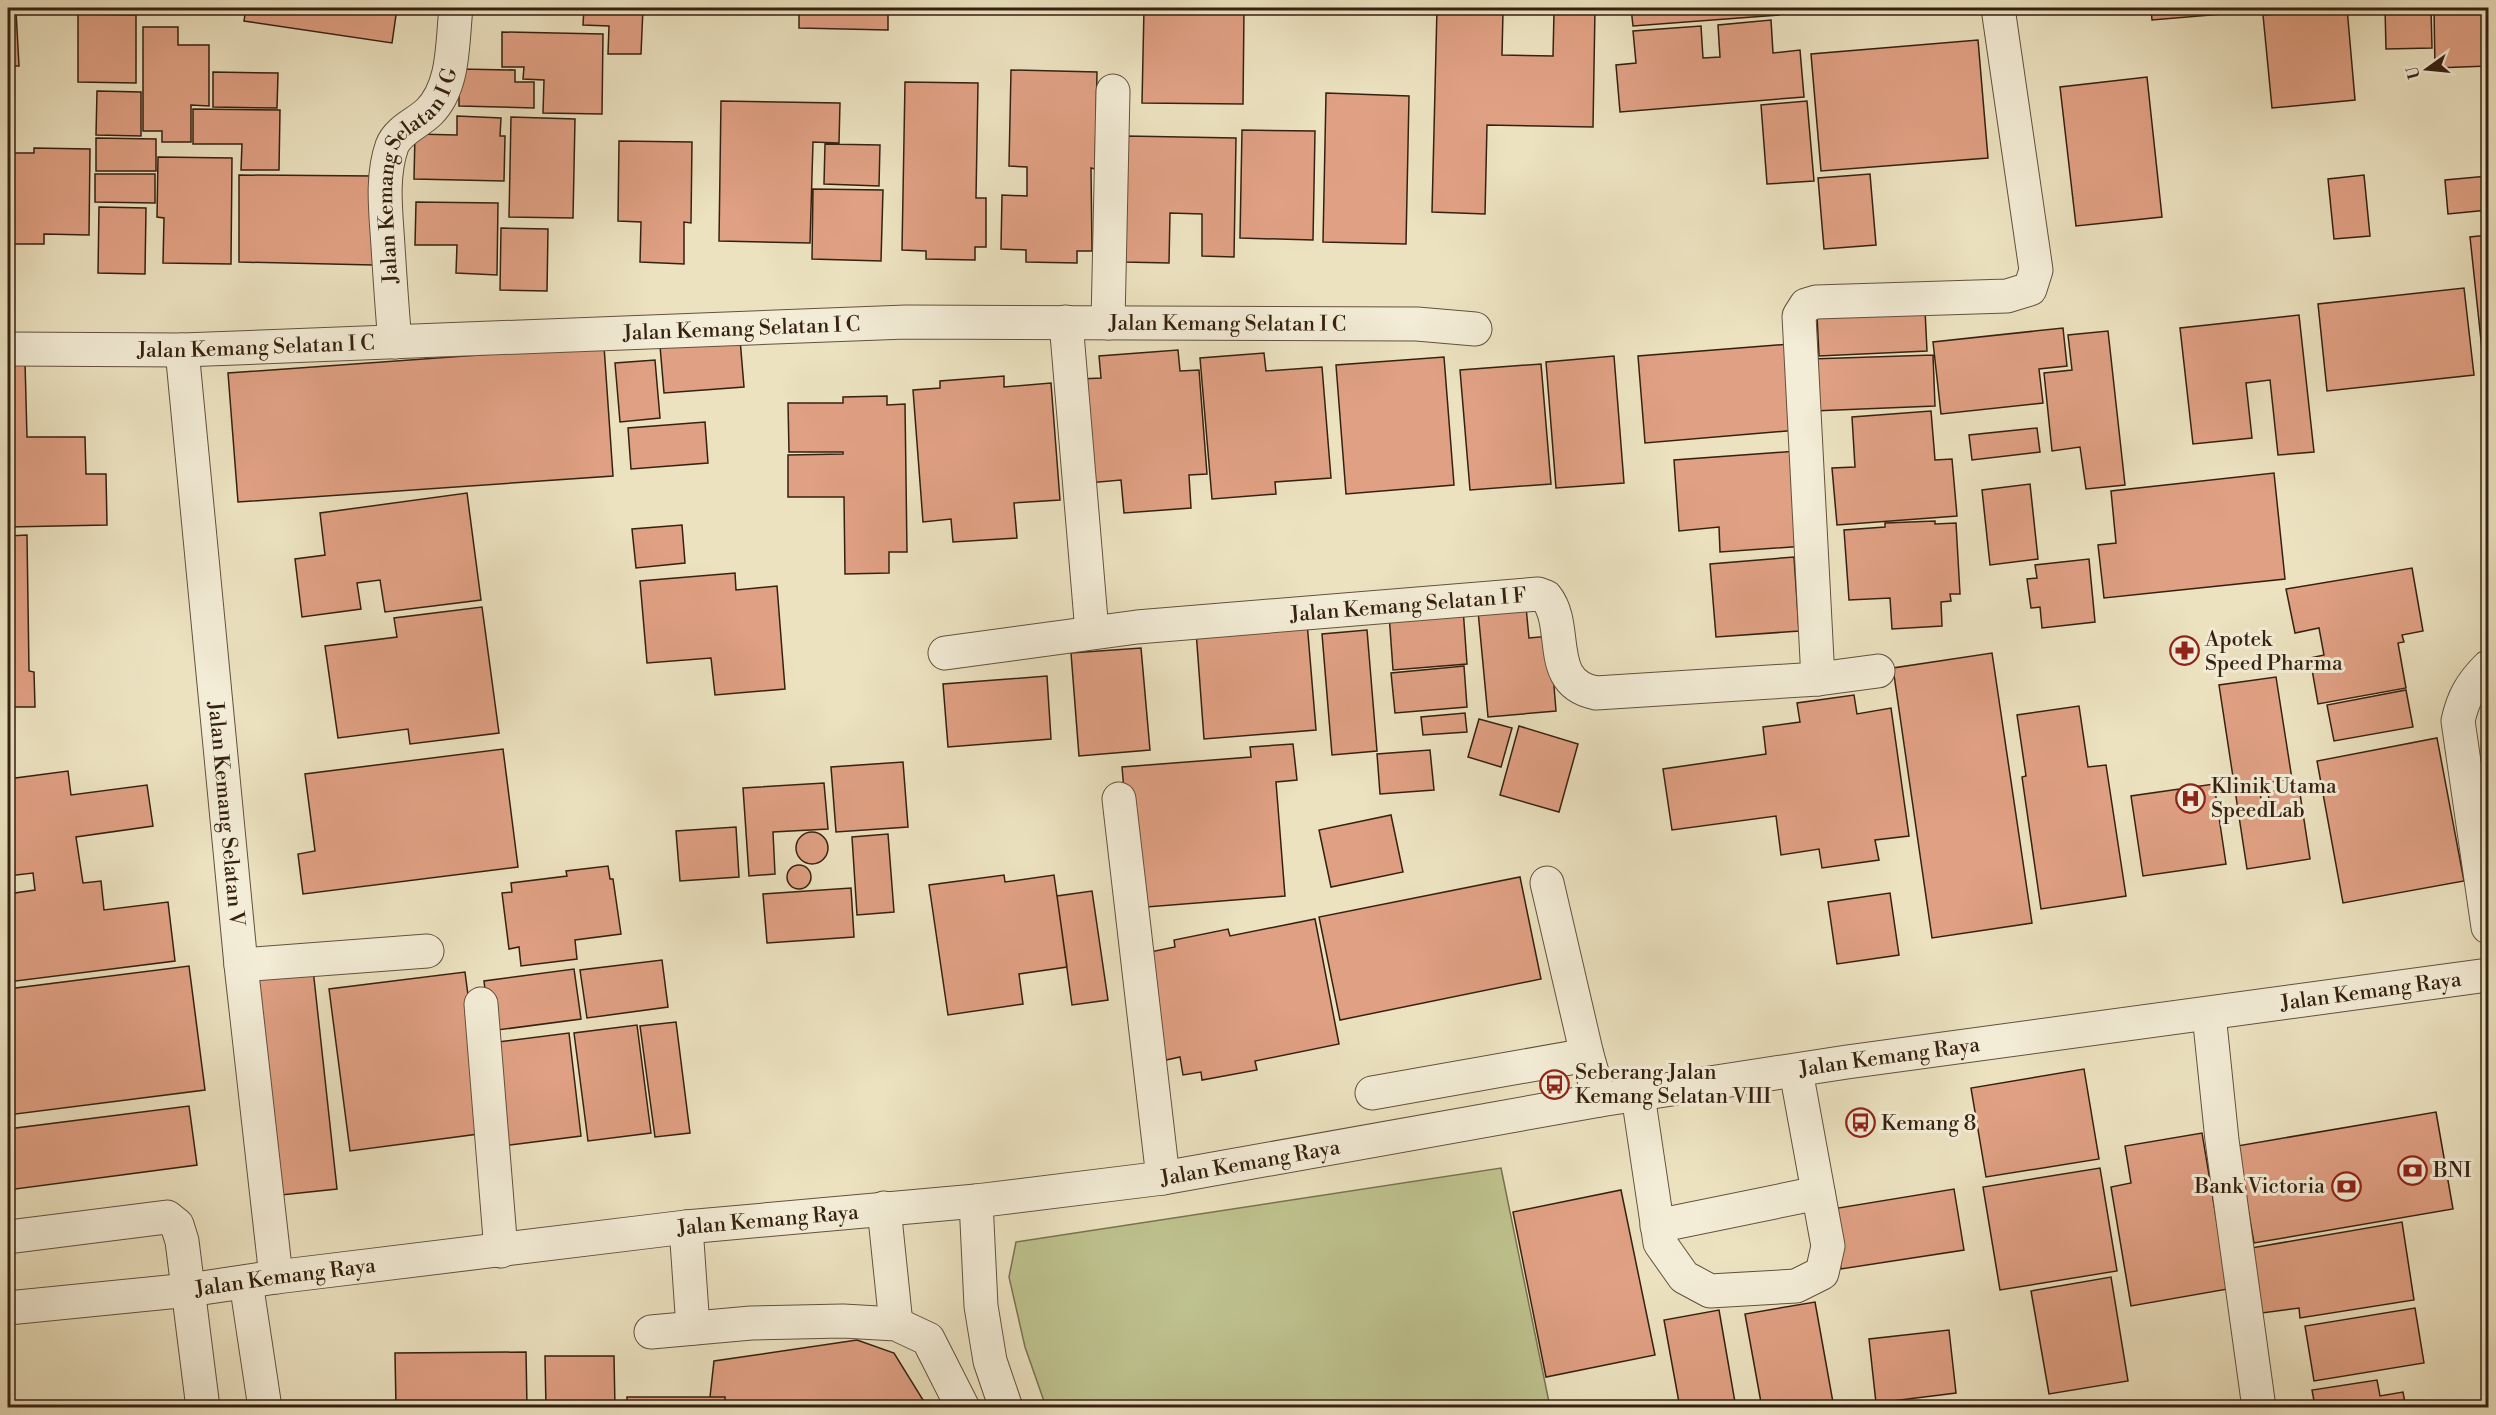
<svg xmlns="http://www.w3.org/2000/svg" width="2496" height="1415" viewBox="0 0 2496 1415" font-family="'Libre Bodoni',serif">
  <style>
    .green { fill: #bec28e; stroke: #7a7250; stroke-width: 1.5 }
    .building { fill: #e0a083; stroke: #352111; stroke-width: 1.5; fill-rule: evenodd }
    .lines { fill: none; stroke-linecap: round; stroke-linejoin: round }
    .minor-casing { stroke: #63513d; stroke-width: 35 }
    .minor { stroke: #f3ecd6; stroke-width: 33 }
    .labels { text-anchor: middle; stroke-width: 6; stroke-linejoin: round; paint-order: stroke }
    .street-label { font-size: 21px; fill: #352111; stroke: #f3ecd6 }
    .poi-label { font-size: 21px; fill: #352111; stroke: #f3ecd6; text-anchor: start }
  </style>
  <rect width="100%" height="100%" fill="#ece2c0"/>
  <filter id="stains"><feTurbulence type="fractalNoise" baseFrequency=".00333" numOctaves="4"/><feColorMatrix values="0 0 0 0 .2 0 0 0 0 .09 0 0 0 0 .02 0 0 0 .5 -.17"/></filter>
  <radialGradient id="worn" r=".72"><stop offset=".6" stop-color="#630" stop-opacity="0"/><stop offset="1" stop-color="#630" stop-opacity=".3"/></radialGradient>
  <!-- green -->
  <path class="green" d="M 1501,1168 L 1550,1407 L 1046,1407 L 1025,1347 L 1009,1277 L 1016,1242 Z"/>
  <!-- building -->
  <path class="building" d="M 246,8 L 397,8 L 392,43 L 244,21 Z
    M 471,8 L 525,8 L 525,13 L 471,12 Z
    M 584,8 L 643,8 L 641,54 L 608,54 L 609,26 L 583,25 Z
    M 799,8 L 888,8 L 888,30 L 799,28 Z
    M 1023,8 L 1071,8 L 1071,9 Z
    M 1144,8 L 1244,8 L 1243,104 L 1142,103 Z
    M 1437,8 L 1595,8 L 1593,127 L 1487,125 L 1485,214 L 1432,212 ZM 1503,11 L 1554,12 L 1553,56 L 1502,55 Z
    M 1631,8 L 1779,8 L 1779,15 L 1633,26 Z
    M 2151,8 L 2245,8 L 2246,12 L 2152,20 Z
    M 2347,8 L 2355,100 L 2272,108 L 2263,15 Z
    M 2385,8 L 2431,8 L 2432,48 L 2386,49 Z
    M 2434,8 L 2488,8 L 2488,66 L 2435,68 Z
    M 8,11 L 16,11 L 19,66 L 8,66 Z
    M 78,14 L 136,15 L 136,83 L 78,82 Z
    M 1771,20 L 1773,53 L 1800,50 L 1804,97 L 1620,112 L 1616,65 L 1636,63 L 1633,31 L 1701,26 L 1703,58 L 1720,57 L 1718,25 Z
    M 143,27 L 178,27 L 178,45 L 209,45 L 209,106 L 191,105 L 191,142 L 162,142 L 162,131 L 143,131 Z
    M 502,32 L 603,34 L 602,114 L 543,113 L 544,80 L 523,79 L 524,67 L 502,67 Z
    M 1978,40 L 1988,158 L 1821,171 L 1811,54 Z
    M 459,69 L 515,70 L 515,82 L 534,82 L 534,108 L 459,106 Z
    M 1011,70 L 1097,72 L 1095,169 L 1091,168 L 1092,251 L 1077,251 L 1077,263 L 1026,262 L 1026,250 L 1001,249 L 1002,195 L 1027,196 L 1027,167 L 1009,166 Z
    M 213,72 L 278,73 L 277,108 L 213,107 Z
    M 2147,77 L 2162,217 L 2076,226 L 2060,87 Z
    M 905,82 L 978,83 L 976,198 L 986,198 L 986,247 L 975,247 L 975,260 L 926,259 L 926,251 L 902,250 Z
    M 97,91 L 141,92 L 141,136 L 96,135 Z
    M 1326,93 L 1409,96 L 1406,244 L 1323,242 Z
    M 721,101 L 840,103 L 839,143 L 813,142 L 810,243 L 719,241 Z
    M 1807,101 L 1814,181 L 1767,184 L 1761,105 Z
    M 193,109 L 280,110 L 279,170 L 241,170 L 242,144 L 193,144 Z
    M 457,116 L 501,118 L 500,136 L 505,136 L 504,181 L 414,179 L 415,134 L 457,135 Z
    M 511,117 L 575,119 L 573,218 L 509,217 Z
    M 1242,130 L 1315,131 L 1313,240 L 1240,238 Z
    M 1126,136 L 1236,138 L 1234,257 L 1202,256 L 1202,214 L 1170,213 L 1169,263 L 1124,262 Z
    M 96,138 L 156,139 L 156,171 L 96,171 Z
    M 619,141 L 692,142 L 691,223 L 684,222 L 684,264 L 640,262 L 641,222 L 618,221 Z
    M 825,144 L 880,145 L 879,186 L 824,184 Z
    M 34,148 L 90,149 L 89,235 L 44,234 L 44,244 L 8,244 L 8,153 L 34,153 Z
    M 158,157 L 232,158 L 231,264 L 163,263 L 164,218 L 157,217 Z
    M 95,174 L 155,174 L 155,203 L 95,202 Z
    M 1870,174 L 1876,245 L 1824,249 L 1818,178 Z
    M 239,175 L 374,176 L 373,265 L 239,262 Z
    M 2364,175 L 2370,236 L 2334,239 L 2328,179 Z
    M 2488,176 L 2488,210 L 2448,214 L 2445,180 Z
    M 813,189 L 883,190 L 881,261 L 812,259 Z
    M 416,202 L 498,203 L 497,275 L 456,273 L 457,245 L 415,245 Z
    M 99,207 L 146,208 L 145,274 L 98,273 Z
    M 501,228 L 548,229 L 547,291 L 500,290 Z
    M 2488,235 L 2488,406 L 2470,237 Z
    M 2464,288 L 2474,375 L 2327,391 L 2318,304 Z
    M 1925,310 L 1927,351 L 1819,356 L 1817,315 Z
    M 2299,315 L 2314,452 L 2278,455 L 2270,380 L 2246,383 L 2252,438 L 2193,444 L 2180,328 Z
    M 2063,328 L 2067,366 L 2039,369 L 2043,403 L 1941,414 L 1933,342 Z
    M 2108,331 L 2125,485 L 2086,489 L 2080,447 L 2052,451 L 2044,373 L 2072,370 L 2068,335 Z
    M 740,339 L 744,387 L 664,393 L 660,346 Z
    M 1790,344 L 1798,430 L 1645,443 L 1638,356 Z
    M 604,346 L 613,476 L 238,502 L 228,373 Z
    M 1178,350 L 1180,371 L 1199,370 L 1207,474 L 1189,475 L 1191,508 L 1124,513 L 1121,480 L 1088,483 L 1080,379 L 1101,378 L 1099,356 Z
    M 1264,353 L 1266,371 L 1322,367 L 1331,478 L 1275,482 L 1276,494 L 1212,499 L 1200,358 Z
    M 1933,355 L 1935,406 L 1813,411 L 1810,359 Z
    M 1614,356 L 1624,483 L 1556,488 L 1546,362 Z
    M 1444,357 L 1454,485 L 1346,494 L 1336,365 Z
    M 655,360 L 660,418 L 620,422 L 615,363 Z
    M 8,362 L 25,362 L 27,437 L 85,437 L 86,474 L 106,474 L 107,525 L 8,527 Z
    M 1541,364 L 1551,484 L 1470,490 L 1460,370 Z
    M 1004,376 L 1004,387 L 1051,383 L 1060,500 L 1014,503 L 1017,538 L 953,542 L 951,519 L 923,522 L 913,390 L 940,388 L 940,381 Z
    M 887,396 L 887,405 L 905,404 L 907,552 L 889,552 L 889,573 L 845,574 L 844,497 L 788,497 L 788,455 L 843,454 L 843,452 L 789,452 L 788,403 L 843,403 L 843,397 Z
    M 1931,411 L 1935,460 L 1952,459 L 1957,516 L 1837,525 L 1832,468 L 1855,467 L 1852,417 Z
    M 705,422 L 708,463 L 631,469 L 628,428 Z
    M 2037,428 L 2040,452 L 1972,460 L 1969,435 Z
    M 1797,451 L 1805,546 L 1720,552 L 1719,527 L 1679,531 L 1674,460 Z
    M 2274,473 L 2285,579 L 2104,598 L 2098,545 L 2116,543 L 2111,491 Z
    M 2030,484 L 2038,559 L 1990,565 L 1982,490 Z
    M 467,493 L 481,600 L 385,612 L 380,580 L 357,583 L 361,609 L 302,617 L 295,559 L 325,555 L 320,513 Z
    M 1935,521 L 1935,524 L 1956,523 L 1960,594 L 1950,594 L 1951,601 L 1941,602 L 1942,626 L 1892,629 L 1890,598 L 1849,600 L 1844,530 L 1885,527 L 1885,523 Z
    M 682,525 L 685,563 L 636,568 L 632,529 Z
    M 27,535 L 29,671 L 34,672 L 35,707 L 8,707 L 8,536 Z
    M 1794,557 L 1799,631 L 1716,637 L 1710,564 Z
    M 2089,559 L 2095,622 L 2042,628 L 2040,607 L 2031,608 L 2027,579 L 2037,578 L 2035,565 Z
    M 2412,568 L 2423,631 L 2402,635 L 2404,642 L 2398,643 L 2406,688 L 2318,704 L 2310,658 L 2324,655 L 2319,628 L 2295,633 L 2286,589 Z
    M 735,573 L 736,590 L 777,586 L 785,689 L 715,695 L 711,658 L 647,663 L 640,581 Z
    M 482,607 L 499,733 L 410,744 L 408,729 L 338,738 L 325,646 L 397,637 L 394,618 Z
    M 1526,607 L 1529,638 L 1550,636 L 1556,711 L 1488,717 L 1478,611 Z
    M 1463,608 L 1467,664 L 1393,670 L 1389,614 Z
    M 1307,622 L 1316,730 L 1204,739 L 1196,631 Z
    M 1367,630 L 1377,751 L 1332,755 L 1322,634 Z
    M 1141,648 L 1150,750 L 1079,756 L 1071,653 Z
    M 1992,653 L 2032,923 L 1932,938 L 1893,668 Z
    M 1464,666 L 1467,707 L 1395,713 L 1391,673 Z
    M 1047,676 L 1051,739 L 948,747 L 943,684 Z
    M 2276,677 L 2292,779 L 2259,784 L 2263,815 L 2271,815 L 2268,792 L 2299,787 L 2310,859 L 2247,869 L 2219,685 Z
    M 2406,690 L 2413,727 L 2334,741 L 2327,705 Z
    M 1854,695 L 1857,714 L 1891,708 L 1909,836 L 1875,840 L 1879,860 L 1822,868 L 1819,849 L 1781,855 L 1776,816 L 1672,830 L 1663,769 L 1766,754 L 1763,727 L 1800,722 L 1797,703 Z
    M 2079,706 L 2088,767 L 2106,765 L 2126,896 L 2041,909 L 2022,777 L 2026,776 L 2017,715 Z
    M 1465,713 L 1467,732 L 1423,735 L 1421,717 Z
    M 1479,719 L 1512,728 L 1501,767 L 1468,757 Z
    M 1519,726 L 1578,744 L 1559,812 L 1500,795 Z
    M 2437,738 L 2464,881 L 2343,903 L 2317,761 Z
    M 1293,744 L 1297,780 L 1276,782 L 1285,896 L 1134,908 L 1122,767 L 1251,757 L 1250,747 Z
    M 503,749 L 518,867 L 303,894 L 298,854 L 315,851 L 305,774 Z
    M 1430,750 L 1434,790 L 1380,794 L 1377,754 Z
    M 903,762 L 908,827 L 836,832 L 831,767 Z
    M 68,771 L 71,795 L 147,785 L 153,826 L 76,837 L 83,883 L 101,881 L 104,910 L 168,902 L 175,961 L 8,982 L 8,894 L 35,890 L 33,873 L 8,876 L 8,779 Z
    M 824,783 L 828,829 L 773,832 L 775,874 L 749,876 L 743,788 Z
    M 2214,784 L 2226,864 L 2143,876 L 2131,796 Z
    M 1391,815 L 1403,872 L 1331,887 L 1319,830 Z
    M 736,827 L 739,877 L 680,881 L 676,831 Z
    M796 848a16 16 0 1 1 32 0a16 16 0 1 1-32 0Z
    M 888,834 L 894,912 L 857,915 L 852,837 Z
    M787 877a12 12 0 1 1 24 0a12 12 0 1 1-24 0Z
    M 608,866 L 610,879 L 613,879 L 621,934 L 575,940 L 577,959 L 521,966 L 519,947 L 509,949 L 502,893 L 512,892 L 511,883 L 567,876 L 566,871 Z
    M 1004,875 L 1005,882 L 1054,875 L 1067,967 L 1019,974 L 1023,1004 L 948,1015 L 929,885 Z
    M 1520,877 L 1541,979 L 1340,1020 L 1319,917 Z
    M 851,888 L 854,937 L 767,943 L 763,894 Z
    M 1092,891 L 1108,1000 L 1072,1005 L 1057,896 Z
    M 1890,893 L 1899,955 L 1837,964 L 1828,902 Z
    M 1315,919 L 1339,1044 L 1255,1061 L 1257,1070 L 1202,1080 L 1201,1072 L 1183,1075 L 1180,1057 L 1166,1060 L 1145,953 L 1175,947 L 1174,940 L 1228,929 L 1230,936 Z
    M 662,960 L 668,1007 L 587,1018 L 580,970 Z
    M 189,966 L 205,1090 L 8,1115 L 8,989 Z
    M 313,969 L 337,1189 L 281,1195 L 256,975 Z
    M 574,969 L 581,1019 L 490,1031 L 484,981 Z
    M 465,972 L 486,1133 L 350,1151 L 329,989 Z
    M 676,1022 L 690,1133 L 655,1137 L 640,1026 Z
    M 637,1025 L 651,1133 L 588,1141 L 574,1033 Z
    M 569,1033 L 581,1136 L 503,1146 L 490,1043 Z
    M 2084,1069 L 2099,1159 L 1986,1177 L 1971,1088 Z
    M 189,1106 L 197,1165 L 8,1190 L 8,1129 Z
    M 2436,1112 L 2453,1209 L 2254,1243 L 2237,1146 Z
    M 2202,1133 L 2228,1289 L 2131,1306 L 2111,1187 L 2131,1183 L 2125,1146 Z
    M 2100,1168 L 2117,1271 L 2000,1290 L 1983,1187 Z
    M 1954,1189 L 1964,1250 L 1841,1269 L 1832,1209 Z
    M 1621,1190 L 1655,1355 L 1546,1377 L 1513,1212 Z
    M 2402,1222 L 2414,1300 L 2300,1318 L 2299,1308 L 2262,1313 L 2251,1248 Z
    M 2111,1277 L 2128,1381 L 2049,1394 L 2031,1291 Z
    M 1815,1302 L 1834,1408 L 1762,1408 L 1745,1314 Z
    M 2415,1308 L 2424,1363 L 2314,1381 L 2305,1326 Z
    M 1719,1310 L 1736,1408 L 1680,1408 L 1664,1320 Z
    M 1949,1330 L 1956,1393 L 1876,1403 L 1869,1339 Z
    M 857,1340 L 894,1353 L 928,1408 L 725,1408 L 725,1397 L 710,1397 L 714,1361 Z
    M 526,1352 L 527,1408 L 396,1408 L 395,1353 Z
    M 545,1356 L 614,1356 L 615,1408 L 546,1408 Z
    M 2377,1380 L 2380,1396 L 2403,1392 L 2406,1408 L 2308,1408 L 2315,1406 L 2312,1390 Z
    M 627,1397 L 725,1397 L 725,1408 L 627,1408 Z"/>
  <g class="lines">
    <defs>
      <g id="minor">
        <path d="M 1066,322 L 1092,632"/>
        <path d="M 1108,323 L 1113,91"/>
        <path id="s1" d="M 395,342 C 392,310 390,278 388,246 C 386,213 381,177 392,146 C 398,130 418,123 429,112 C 455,86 452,42 456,8"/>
        <path id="s2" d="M 8,349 L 182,350 L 906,322 L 1417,324 L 1475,329"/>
        <path id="s3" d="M 182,350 L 241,965 L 276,1277"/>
        <path id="s4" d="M 945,653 L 1137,627 L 1538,594 L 1546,597 C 1570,627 1544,683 1596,693 L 1818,679 L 1878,671"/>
        <path d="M 2488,667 C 2471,684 2463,698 2458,721 L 2488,927"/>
        <path d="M 1818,679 L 1799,316 L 1806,305 L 1816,302 L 2007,296 L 2030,289 L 2036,270 L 1998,8"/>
        <path d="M 1119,799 L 1163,1178"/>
        <path d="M 1547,883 L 1587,1055 L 1600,1100"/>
        <path d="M 241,965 L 427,951"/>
        <path d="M 481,1004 L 501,1251"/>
        <path d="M 2209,1014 L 2222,1140 L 2259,1408"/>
        <path d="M 1372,1093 L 1587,1055"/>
        <path d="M 1638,1095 L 1660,1243 L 1684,1277 L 1710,1291 L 1796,1286 L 1822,1273 L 1828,1246 L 1796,1071"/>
        <path d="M 976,1201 L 981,1306 L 990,1361 L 1006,1408"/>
        <path d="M 884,1208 L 896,1324"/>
        <path d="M 1657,1226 L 1818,1193"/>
        <path d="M 686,1227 L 693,1328"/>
        <path d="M 8,1237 L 167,1217 L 177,1225 L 182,1241 L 203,1408"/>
        <path d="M 246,1282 L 265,1408"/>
        <path id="s5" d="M 8,1308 L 189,1290 L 276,1277 L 686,1227 L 976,1201 L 1163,1178 L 1600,1100 L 1847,1062 L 2488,975"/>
        <path d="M 651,1332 L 751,1323 L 843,1321 L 896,1324 L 928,1339 L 963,1408"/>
      </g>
    </defs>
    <!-- minor casing -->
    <use href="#minor" class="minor-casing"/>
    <!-- minor -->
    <use href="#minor" class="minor"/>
  </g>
  <!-- icons -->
  <defs>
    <symbol id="pharmacy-ring" viewBox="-11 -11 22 22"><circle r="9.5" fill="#f3ecd6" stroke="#8f2418" stroke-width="1.5"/><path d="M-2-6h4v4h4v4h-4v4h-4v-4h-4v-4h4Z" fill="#8f2418"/></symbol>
    <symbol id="hospital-ring" viewBox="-11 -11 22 22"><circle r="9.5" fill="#f3ecd6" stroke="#8f2418" stroke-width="1.5"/><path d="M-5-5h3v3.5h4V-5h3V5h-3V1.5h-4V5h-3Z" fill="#8f2418"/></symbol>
    <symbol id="bus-ring" viewBox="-11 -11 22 22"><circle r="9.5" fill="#f3ecd6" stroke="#8f2418" stroke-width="1.5"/><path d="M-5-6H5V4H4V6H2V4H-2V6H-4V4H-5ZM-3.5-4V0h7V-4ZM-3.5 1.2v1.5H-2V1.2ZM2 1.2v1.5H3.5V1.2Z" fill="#8f2418"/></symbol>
    <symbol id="bank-ring" viewBox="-11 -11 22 22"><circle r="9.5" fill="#f3ecd6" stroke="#8f2418" stroke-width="1.5"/><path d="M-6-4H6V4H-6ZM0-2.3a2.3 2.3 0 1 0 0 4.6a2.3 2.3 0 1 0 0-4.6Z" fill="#8f2418"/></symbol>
  </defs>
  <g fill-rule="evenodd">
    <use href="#pharmacy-ring" x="2168" y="634" width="33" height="33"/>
    <use href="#hospital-ring" x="2174" y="782" width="33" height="33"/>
    <use href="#bus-ring" x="1538" y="1068" width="33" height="33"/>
    <use href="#bus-ring" x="1844" y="1106" width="33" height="33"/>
    <use href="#bank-ring" x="2396" y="1154" width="33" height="33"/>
    <use href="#bank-ring" x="2330" y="1170" width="33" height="33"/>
  </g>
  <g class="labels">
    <!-- street labels -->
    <g class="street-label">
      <text dy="7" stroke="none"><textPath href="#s1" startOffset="178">Jalan Kemang Selatan I G</textPath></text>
      <text dy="7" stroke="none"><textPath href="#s2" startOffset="1220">Jalan Kemang Selatan I C</textPath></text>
      <text dy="7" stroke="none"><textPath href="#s2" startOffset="734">Jalan Kemang Selatan I C</textPath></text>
      <text dy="7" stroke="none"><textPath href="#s2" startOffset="248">Jalan Kemang Selatan I C</textPath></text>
      <text dy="7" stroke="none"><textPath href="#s4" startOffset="466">Jalan Kemang Selatan I F</textPath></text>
      <text dy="7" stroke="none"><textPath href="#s3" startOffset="466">Jalan Kemang Selatan V</textPath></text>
      <text dy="7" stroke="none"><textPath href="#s5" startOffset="2385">Jalan Kemang Raya</textPath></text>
      <text dy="7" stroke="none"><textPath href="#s5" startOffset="1899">Jalan Kemang Raya</textPath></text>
      <text dy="7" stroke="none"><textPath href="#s5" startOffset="1251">Jalan Kemang Raya</textPath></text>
      <text dy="7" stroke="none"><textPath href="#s5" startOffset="765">Jalan Kemang Raya</textPath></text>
      <text dy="7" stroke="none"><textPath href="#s5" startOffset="279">Jalan Kemang Raya</textPath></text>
    </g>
    <!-- poi labels -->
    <g class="poi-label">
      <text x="2205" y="646">Apotek<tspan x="2205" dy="24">Speed Pharma</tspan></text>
      <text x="2211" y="793">Klinik Utama<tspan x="2211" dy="24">SpeedLab</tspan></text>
      <text x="1575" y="1079">Seberang Jalan<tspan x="1575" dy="24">Kemang Selatan VIII</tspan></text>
      <text x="1881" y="1130">Kemang 8</text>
      <text x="2433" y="1177">BNI</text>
      <text x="2325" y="1193" text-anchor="end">Bank Victoria</text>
    </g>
  </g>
  <!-- margin -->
  <rect width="2496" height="1415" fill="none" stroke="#ece2c0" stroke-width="30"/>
  <rect x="9" y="9" width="2478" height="1397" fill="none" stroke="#352111" stroke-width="3"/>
  <rect x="15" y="15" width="2466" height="1385" fill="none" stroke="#352111" stroke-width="1.5"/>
  <!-- north arrow -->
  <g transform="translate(2427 69) rotate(255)" stroke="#f3ecd6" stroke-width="4.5" paint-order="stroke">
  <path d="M0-4.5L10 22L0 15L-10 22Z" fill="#352111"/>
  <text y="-9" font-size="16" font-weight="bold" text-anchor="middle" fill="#352111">U</text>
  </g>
  <rect width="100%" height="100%" filter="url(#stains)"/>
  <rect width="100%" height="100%" fill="url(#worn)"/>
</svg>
